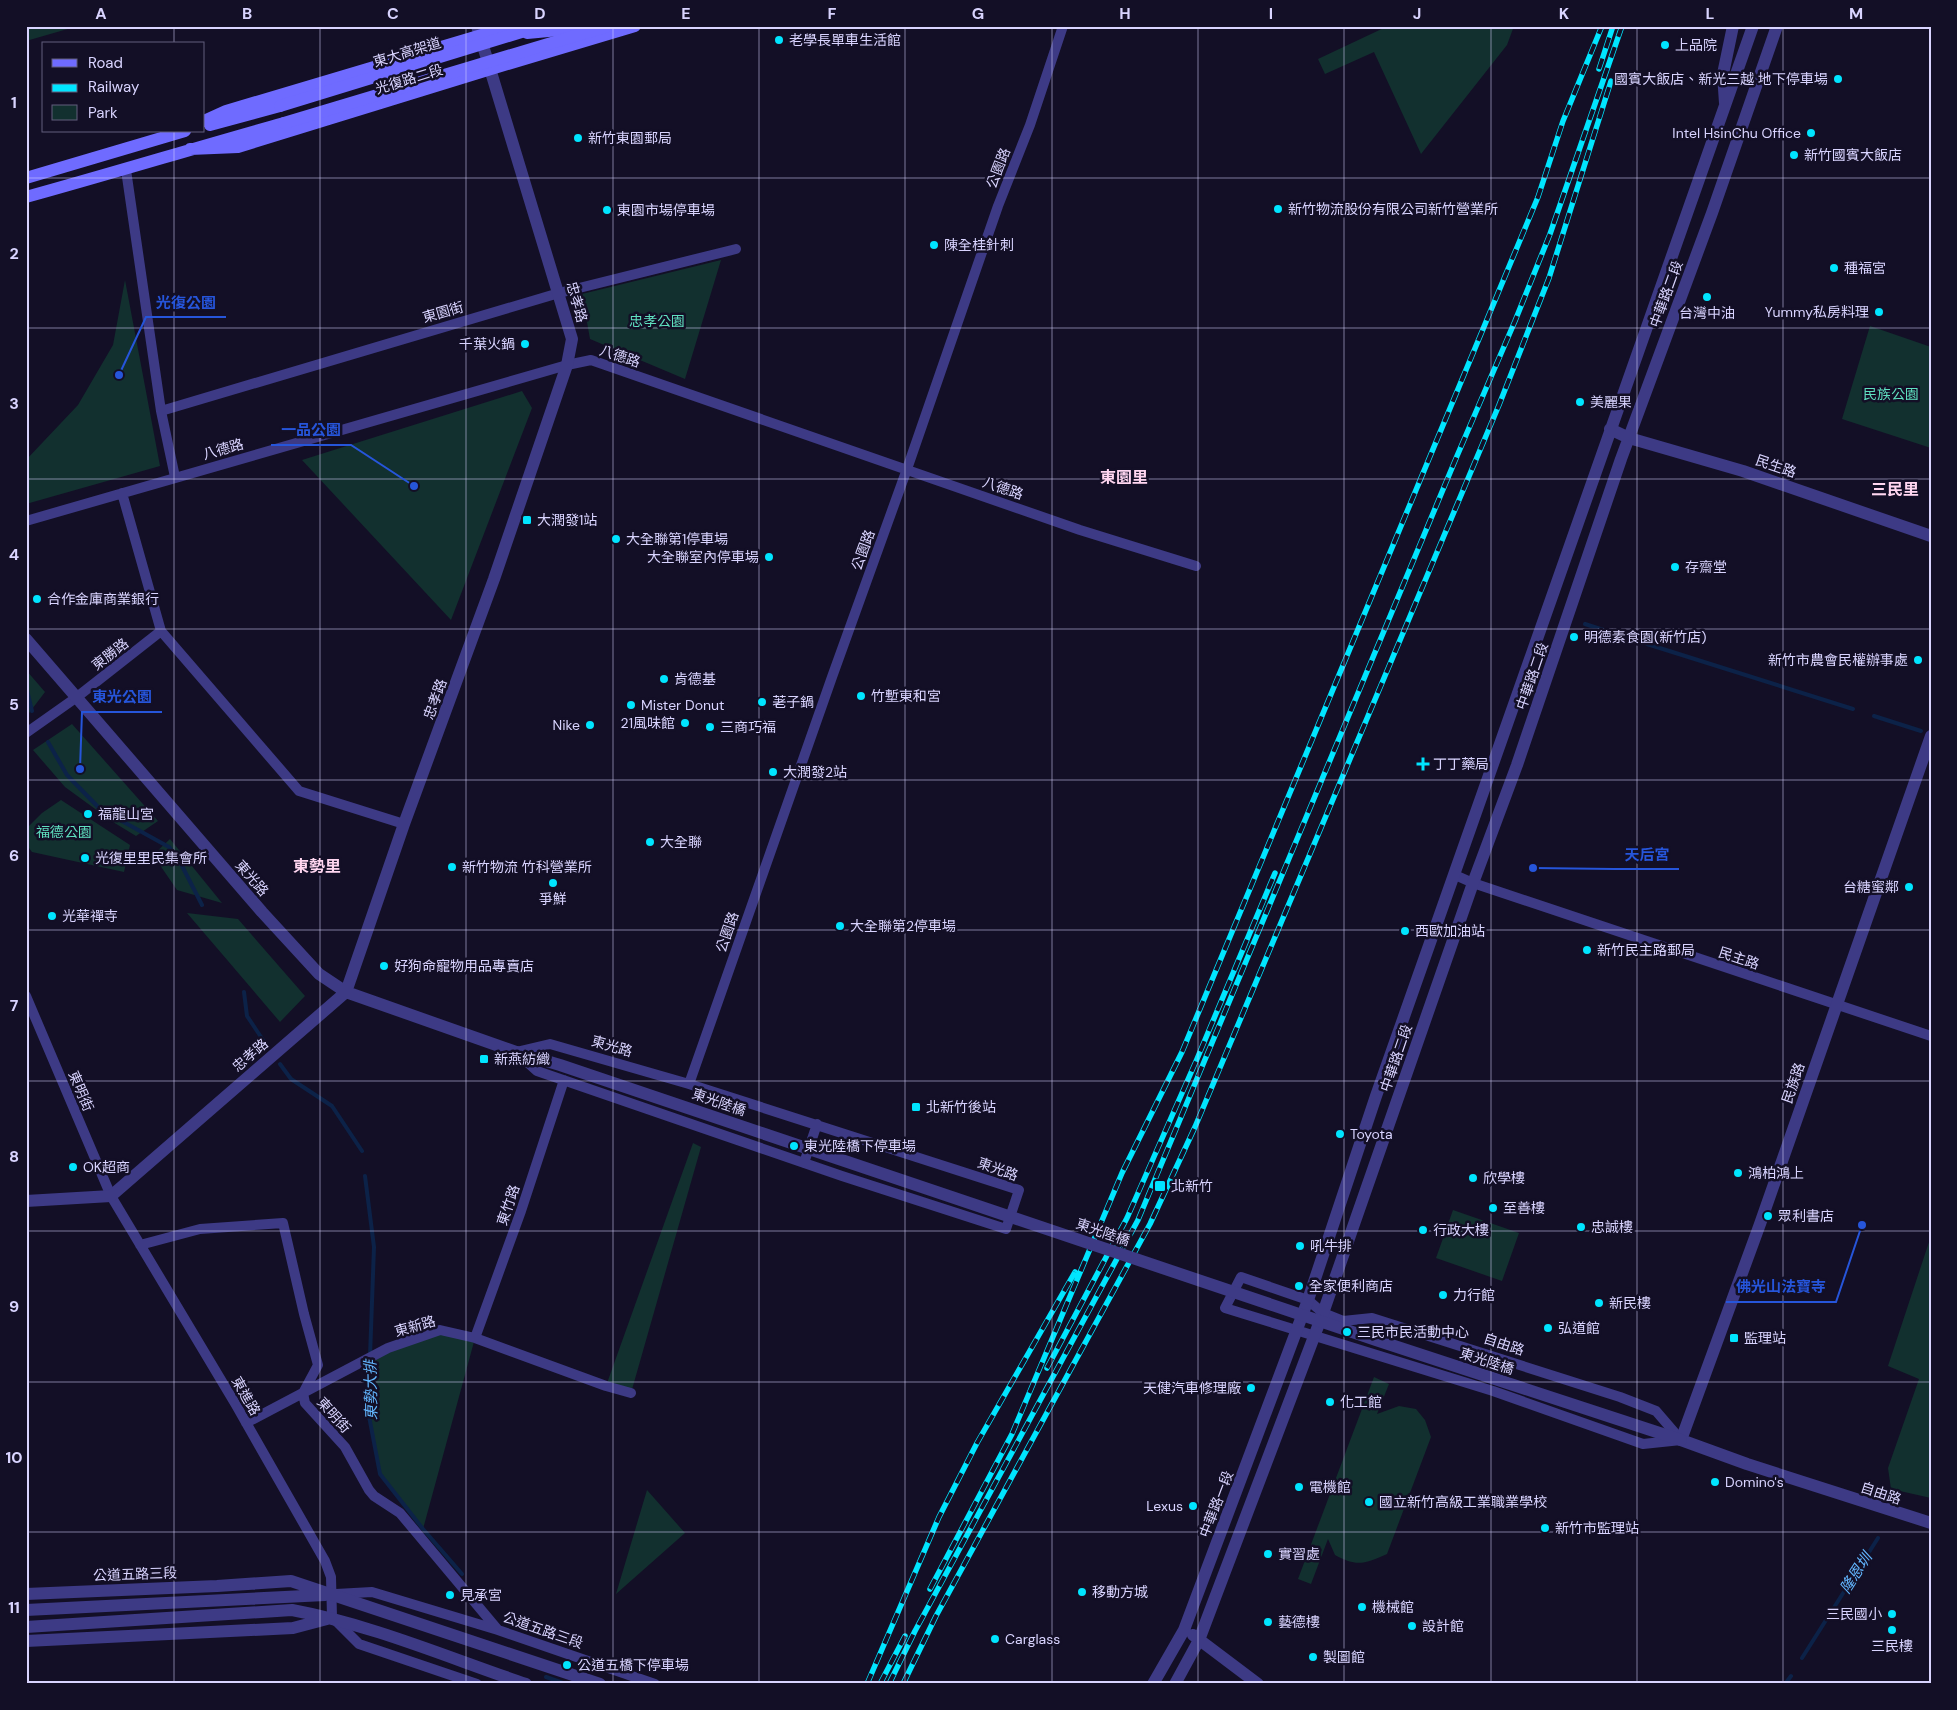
<svg xmlns="http://www.w3.org/2000/svg" width="1957" height="1710" viewBox="0 0 1957 1710" font-family="'DM Sans','Noto Sans TC',sans-serif">
  <style>
    .green { fill: #12302f }
    .lines { fill: none; stroke-linecap: round; stroke-linejoin: round }
    .stream { stroke: #0c2248; stroke-width: 4 }
    .minor { stroke: #3d3a85; stroke-width: 10 }
    .tertiary { stroke: #3d3a85; stroke-width: 12 }
    .secondary { stroke: #6f6bff; stroke-width: 12 }
    .rail-casing { stroke: #00e5ff; stroke-width: 5.5 }
    .rail { stroke: #130f26; stroke-width: 4; stroke-dasharray: 11; stroke-linecap: butt }
    .tertiary-bridge { stroke: #3d3a85; stroke-width: 12 }
    .secondary-bridge { stroke: #6f6bff; stroke-width: 12 }
    .grid { fill: none; stroke: #d9d4ff; stroke-width: 1; stroke-opacity: 0.55 }
    .poi-dot { fill: #00e5ff; stroke: #130f26; stroke-width: 2 }
    .labels { text-anchor: middle; stroke-width: 5; stroke-linejoin: round; paint-order: stroke }
    .poi-label { font-size: 14px; fill: #d9d4ff; stroke: #130f26; text-anchor: start }
    .street-label { font-size: 14px; fill: #d9d4ff; stroke: #130f26 }
    .park-label { font-size: 14px; fill: #5fe0c0; stroke: #130f26 }
    .water-label { font-size: 15px; font-style: italic; fill: #62b6ff; stroke: #130f26 }
    .quarter-label { font-size: 16px; font-weight: bold; fill: #ffd6f0; stroke: #130f26 }
    .leader { fill: none; stroke: #2655da; stroke-width: 2 }
    .callout-dot { fill: #2655da; stroke: #130f26; stroke-width: 2 }
    .callout-label { font-size: 15px; text-anchor: middle; font-weight: bold; fill: #2655da; stroke: #130f26; stroke-width: 5; stroke-linejoin: round; paint-order: stroke }
    .neatline { fill: none; stroke: #d9d4ff; stroke-width: 2 }
    .grid-label { font-size: 16px; text-anchor: middle; font-weight: bold; fill: #d9d4ff }
  </style>
  <rect width="100%" height="100%" fill="#130f26"/>
  <!-- green -->
  <path class="green" d="M 26,26 L 78,26 L 26,41 Z
    M 1388,26 L 1514,26 L 1507,45 L 1421,154 L 1374,52 L 1325,74 L 1318,59 Z
    M 721,260 L 685,379 L 590,339 L 582,294 Z
    M 125,280 L 160,466 L 26,504 L 26,460 L 78,405 L 113,345 Z
    M 1870,326 L 1931,347 L 1931,448 L 1842,419 Z
    M 522,391 L 532,408 L 451,620 L 302,460 Z
    M 26,670 L 45,692 L 26,717 Z
    M 72,724 L 158,821 L 136,836 L 113,822 L 65,787 L 33,750 Z
    M 61,800 L 130,845 L 124,872 L 32,852 L 26,844 L 26,829 L 42,813 Z
    M 170,839 L 222,903 L 177,890 L 153,855 Z
    M 187,913 L 238,919 L 305,996 L 280,1022 Z
    M 693,1143 L 701,1147 L 631,1393 L 606,1386 Z
    M 1453,1210 L 1519,1233 L 1502,1281 L 1436,1258 Z
    M 1931,1236 L 1931,1498 L 1891,1489 L 1888,1468 L 1919,1379 L 1888,1366 Z
    M 440,1330 L 475,1338 L 423,1529 L 380,1474 L 368,1411 L 370,1358 Z
    M 1374,1377 L 1389,1384 L 1377,1414 L 1399,1406 L 1416,1409 L 1425,1420 L 1431,1437 L 1387,1554 C 1364,1564 1357,1567 1335,1555 L 1328,1539 L 1311,1584 L 1298,1579 Z
    M 647,1490 L 685,1533 L 616,1594 Z"/>
  <g class="lines">
    <!-- stream -->
    <path class="stream" d="M 1585,624 L 1625,637
      M 1647,644 L 1853,709
      M 26,686 L 32,711
      M 1874,716 L 1921,731
      M 48,742 L 67,775 L 100,809 L 169,847 L 179,860 L 202,905
      M 244,992 L 247,1016 L 267,1046
      M 280,1064 L 291,1079 L 332,1106 L 362,1151
      M 365,1176 L 374,1247 L 368,1411 L 380,1474 L 423,1529 L 462,1574
      M 1802,1658 L 1878,1538
      M 546,1677 L 566,1684
      M 1785,1684 L 1791,1676"/>
    <!-- minor -->
    <path class="minor" d="M 126,170 L 161,411 L 175,477
      M 161,411 L 559,293 L 736,249
      M 122,493 L 161,631 L 299,791 L 404,824
      M 26,521 L 567,365 L 591,360 L 1080,530 L 1196,566
      M 26,733 L 77,697 L 161,631
      M 1455,875 L 1473,883 L 1931,1036
      M 26,996 L 111,1196 L 236,1405 L 325,1561 L 331,1577 L 332,1617 L 359,1644 L 477,1684
      M 550,1044 L 689,1084 L 1019,1190 L 1006,1229 L 842,1176 L 537,1071 L 516,1052 Z
      M 689,1084 L 832,677 L 907,469 L 998,206 L 1030,125 L 1063,26
      M 804,1163 L 817,1124
      M 140,1245 L 200,1229 L 283,1223 L 304,1314 L 318,1365 L 303,1393 L 305,1403 L 345,1447 L 369,1490 L 374,1496 L 400,1513 L 498,1630
      M 1241,1277 L 1308,1300 L 1323,1313 L 1343,1321 L 1372,1318 L 1620,1397 L 1656,1411 L 1681,1440 L 1643,1444 L 1493,1391 L 1225,1308 Z
      M 475,1338 L 521,1211 L 564,1080
      M 246,1423 L 388,1348 L 440,1330 L 475,1338 L 606,1386 L 631,1393
      M 336,1594 L 372,1592 L 498,1630 L 655,1684"/>
    <!-- tertiary -->
    <path class="tertiary" d="M 1725,103 L 1723,74 L 1733,26
      M 1610,429 L 1629,438 L 1743,471 L 1931,536
      M 26,639 L 262,912 L 319,974 L 346,992 L 516,1052
      M 1931,736 L 1760,1224 L 1681,1440 L 1747,1464 L 1931,1523
      M 26,1201 L 111,1196 L 346,992 L 404,824 L 494,579 L 567,365 L 572,339 L 477,26
      M 26,1594 L 217,1586 L 291,1581 L 600,1684
      M 26,1610 L 325,1595
      M 26,1627 L 292,1610 C 373,1625 449,1658 526,1684
      M 1193,1635 L 1258,1684
      M 26,1641 L 293,1628 L 327,1619
      M 1153,1684 L 1184,1630 L 1308,1300 L 1376,1096 L 1753,26
      M 1175,1684 L 1199,1640 L 1323,1313 L 1473,883 L 1517,765 L 1621,459 L 1712,213 L 1777,26"/>
    <!-- secondary -->
    <path class="secondary" d="M 527,33 L 559,30 L 573,26
      M 204,121 L 226,111 L 512,26
      M 210,125 L 280,106
      M 190,149 L 238,147 L 491,69 L 635,26
      M 26,178 L 185,131
      M 26,197 C 113,173 198,147 284,123"/>
    <defs>
      <path id="rail" d="M 1599,69 L 1613,26
        M 1047,1368 L 1127,1218 L 1197,1059 L 1275,873
        M 930,1589 L 1012,1434 L 1122,1173 L 1182,1052 L 1538,197 L 1563,121 L 1602,26
        M 867,1684 L 939,1517 L 977,1443 L 1075,1272
        M 880,1684 L 905,1636
        M 889,1684 L 915,1631 L 1138,1220 L 1457,456 L 1515,321 L 1550,234 L 1622,26
        M 903,1684 L 936,1616 L 1150,1224 L 1195,1127 L 1499,405 L 1549,278 L 1611,81"/>
    </defs>
    <!-- rail casing -->
    <use href="#rail" class="rail-casing"/>
    <!-- rail -->
    <use href="#rail" class="rail"/>
    <!-- tertiary-bridge -->
    <path class="tertiary-bridge" d="M 516,1052 L 560,1065 L 1376,1340 L 1681,1440"/>
    <!-- secondary-bridge -->
    <path class="secondary-bridge" d="M 280,106 L 541,26
      M 284,123 L 608,26"/>
  </g>
  <!-- grid -->
  <path class="grid" d="M 174,26 L 174,44M 320,26 L 320,1684M 466,26 L 466,1684M 613,26 L 613,1684M 759,26 L 759,1684M 905,26 L 905,1684M 1052,26 L 1052,1684M 1198,26 L 1198,1684M 1344,26 L 1344,1684M 1491,26 L 1491,1684M 1637,26 L 1637,1684M 1783,26 L 1783,1684M 174,131 L 174,1684M 26,178 L 1931,178M 26,328 L 1931,328M 26,479 L 1931,479M 26,629 L 1931,629M 26,780 L 1931,780M 26,930 L 1931,930M 26,1081 L 1931,1081M 26,1231 L 1931,1231M 26,1382 L 1931,1382M 26,1532 L 1931,1532"/>
  <!-- markers -->
  <g class="poi-dot">
    <circle cx="779" cy="40" r="5"/>
    <circle cx="1665" cy="45" r="5"/>
    <circle cx="1838" cy="79" r="5"/>
    <circle cx="1811" cy="133" r="5"/>
    <circle cx="578" cy="138" r="5"/>
    <circle cx="1794" cy="155" r="5"/>
    <circle cx="1278" cy="209" r="5"/>
    <circle cx="607" cy="210" r="5"/>
    <circle cx="934" cy="245" r="5"/>
    <circle cx="1834" cy="268" r="5"/>
    <circle cx="1707" cy="297" r="5"/>
    <circle cx="1879" cy="312" r="5"/>
    <circle cx="525" cy="344" r="5"/>
    <circle cx="1580" cy="402" r="5"/>
    <rect x="522" y="515" width="10" height="10" rx="2.5"/>
    <circle cx="616" cy="539" r="5"/>
    <circle cx="769" cy="557" r="5"/>
    <circle cx="1675" cy="567" r="5"/>
    <circle cx="37" cy="599" r="5"/>
    <circle cx="1574" cy="637" r="5"/>
    <circle cx="1918" cy="660" r="5"/>
    <circle cx="664" cy="679" r="5"/>
    <circle cx="861" cy="696" r="5"/>
    <circle cx="762" cy="702" r="5"/>
    <circle cx="631" cy="705" r="5"/>
    <circle cx="685" cy="723" r="5"/>
    <circle cx="590" cy="725" r="5"/>
    <circle cx="710" cy="727" r="5"/>
    <path d="M1420.5 756.5h5v5h5v5h-5v5h-5v-5h-5v-5h5z"/>
    <circle cx="773" cy="772" r="5"/>
    <circle cx="88" cy="814" r="5"/>
    <circle cx="650" cy="842" r="5"/>
    <circle cx="85" cy="858" r="5"/>
    <circle cx="452" cy="867" r="5"/>
    <circle cx="553" cy="883" r="5"/>
    <circle cx="1909" cy="887" r="5"/>
    <circle cx="52" cy="916" r="5"/>
    <circle cx="840" cy="926" r="5"/>
    <circle cx="1405" cy="931" r="5"/>
    <circle cx="1587" cy="950" r="5"/>
    <circle cx="384" cy="966" r="5"/>
    <rect x="479" y="1054" width="10" height="10" rx="2.5"/>
    <rect x="911" y="1102" width="10" height="10" rx="2.5"/>
    <circle cx="1340" cy="1134" r="5"/>
    <circle cx="794" cy="1146" r="5"/>
    <circle cx="73" cy="1167" r="5"/>
    <circle cx="1738" cy="1173" r="5"/>
    <circle cx="1473" cy="1178" r="5"/>
    <rect x="1154" y="1180" width="12" height="12" rx="2.5"/>
    <circle cx="1493" cy="1208" r="5"/>
    <circle cx="1768" cy="1216" r="5"/>
    <circle cx="1581" cy="1227" r="5"/>
    <circle cx="1423" cy="1230" r="5"/>
    <circle cx="1300" cy="1246" r="5"/>
    <circle cx="1299" cy="1286" r="5"/>
    <circle cx="1443" cy="1295" r="5"/>
    <circle cx="1599" cy="1303" r="5"/>
    <circle cx="1548" cy="1328" r="5"/>
    <circle cx="1347" cy="1332" r="5"/>
    <rect x="1729" y="1333" width="10" height="10" rx="2.5"/>
    <circle cx="1251" cy="1388" r="5"/>
    <circle cx="1330" cy="1402" r="5"/>
    <circle cx="1715" cy="1482" r="5"/>
    <circle cx="1299" cy="1487" r="5"/>
    <circle cx="1369" cy="1502" r="5"/>
    <circle cx="1193" cy="1506" r="5"/>
    <circle cx="1545" cy="1528" r="5"/>
    <circle cx="1268" cy="1554" r="5"/>
    <circle cx="1082" cy="1592" r="5"/>
    <circle cx="450" cy="1595" r="5"/>
    <circle cx="1362" cy="1607" r="5"/>
    <circle cx="1892" cy="1614" r="5"/>
    <circle cx="1268" cy="1622" r="5"/>
    <circle cx="1412" cy="1626" r="5"/>
    <circle cx="1892" cy="1630" r="5"/>
    <circle cx="995" cy="1639" r="5"/>
    <circle cx="1313" cy="1657" r="5"/>
    <circle cx="567" cy="1665" r="5"/>
  </g>
  <g class="labels">
    <!-- poi labels -->
    <g class="poi-label">
      <text x="789" y="45">老學長單車生活館</text>
      <text x="1675" y="50">上品院</text>
      <text x="1828" y="84" text-anchor="end">國賓大飯店、新光三越 地下停車場</text>
      <text x="1801" y="138" text-anchor="end">Intel HsinChu Office</text>
      <text x="588" y="143">新竹東園郵局</text>
      <text x="1804" y="160">新竹國賓大飯店</text>
      <text x="1288" y="214">新竹物流股份有限公司新竹營業所</text>
      <text x="617" y="215">東園市場停車場</text>
      <text x="944" y="250">陳全桂針刺</text>
      <text x="1844" y="273">種福宮</text>
      <text x="1869" y="317" text-anchor="end">Yummy私房料理</text>
      <text x="1707" y="318" text-anchor="middle">台灣中油</text>
      <text x="515" y="349" text-anchor="end">千葉火鍋</text>
      <text x="1590" y="407">美麗果</text>
      <text x="537" y="525">大潤發1站</text>
      <text x="626" y="544">大全聯第1停車場</text>
      <text x="759" y="562" text-anchor="end">大全聯室內停車場</text>
      <text x="1685" y="572">存齋堂</text>
      <text x="47" y="604">合作金庫商業銀行</text>
      <text x="1584" y="642">明德素食園(新竹店)</text>
      <text x="1908" y="665" text-anchor="end">新竹市農會民權辦事處</text>
      <text x="674" y="684">肯德基</text>
      <text x="871" y="701">竹塹東和宮</text>
      <text x="772" y="707">荖子鍋</text>
      <text x="641" y="710">Mister Donut</text>
      <text x="675" y="728" text-anchor="end">21風味館</text>
      <text x="580" y="730" text-anchor="end">Nike</text>
      <text x="720" y="732">三商巧福</text>
      <text x="1433" y="769">丁丁藥局</text>
      <text x="783" y="777">大潤發2站</text>
      <text x="98" y="819">福龍山宮</text>
      <text x="660" y="847">大全聯</text>
      <text x="95" y="863">光復里里民集會所</text>
      <text x="462" y="872">新竹物流 竹科營業所</text>
      <text x="1899" y="892" text-anchor="end">台糖蜜鄰</text>
      <text x="553" y="904" text-anchor="middle">爭鮮</text>
      <text x="62" y="921">光華禪寺</text>
      <text x="850" y="931">大全聯第2停車場</text>
      <text x="1415" y="936">西歐加油站</text>
      <text x="1597" y="955">新竹民主路郵局</text>
      <text x="394" y="971">好狗命寵物用品專賣店</text>
      <text x="494" y="1064">新燕紡織</text>
      <text x="926" y="1112">北新竹後站</text>
      <text x="1350" y="1139">Toyota</text>
      <text x="804" y="1151">東光陸橋下停車場</text>
      <text x="83" y="1172">OK超商</text>
      <text x="1748" y="1178">鴻柏鴻上</text>
      <text x="1483" y="1183">欣學樓</text>
      <text x="1171" y="1191">北新竹</text>
      <text x="1503" y="1213">至善樓</text>
      <text x="1778" y="1221">眾利書店</text>
      <text x="1591" y="1232">忠誠樓</text>
      <text x="1433" y="1235">行政大樓</text>
      <text x="1310" y="1251">吼牛排</text>
      <text x="1309" y="1291">全家便利商店</text>
      <text x="1453" y="1300">力行館</text>
      <text x="1609" y="1308">新民樓</text>
      <text x="1558" y="1333">弘道館</text>
      <text x="1357" y="1337">三民市民活動中心</text>
      <text x="1744" y="1343">監理站</text>
      <text x="1241" y="1393" text-anchor="end">天健汽車修理廠</text>
      <text x="1340" y="1407">化工館</text>
      <text x="1725" y="1487">Domino's</text>
      <text x="1309" y="1492">電機館</text>
      <text x="1379" y="1507">國立新竹高級工業職業學校</text>
      <text x="1183" y="1511" text-anchor="end">Lexus</text>
      <text x="1555" y="1533">新竹市監理站</text>
      <text x="1278" y="1559">實習處</text>
      <text x="1092" y="1597">移動方城</text>
      <text x="460" y="1600">見承宮</text>
      <text x="1372" y="1612">機械館</text>
      <text x="1882" y="1619" text-anchor="end">三民國小</text>
      <text x="1278" y="1627">藝德樓</text>
      <text x="1422" y="1631">設計館</text>
      <text x="1005" y="1644">Carglass</text>
      <text x="1892" y="1651" text-anchor="middle">三民樓</text>
      <text x="1323" y="1662">製圖館</text>
      <text x="577" y="1670">公道五橋下停車場</text>
    </g>
    <!-- street labels -->
    <g class="street-label">
      <text transform="translate(407 52) rotate(-17)" y="5">東大高架道</text>
      <text transform="translate(409 79) rotate(-17)" y="5">光復路二段</text>
      <text transform="translate(998 168) rotate(-69)" y="5">公園路</text>
      <text transform="translate(1666 294) rotate(-70)" y="5">中華路二段</text>
      <text transform="translate(577 302) rotate(74)" y="5">忠孝路</text>
      <text transform="translate(443 312) rotate(-16)" y="5">東園街</text>
      <text transform="translate(620 356) rotate(18)" y="5">八德路</text>
      <text transform="translate(223 449) rotate(-16)" y="5">八德路</text>
      <text transform="translate(1776 466) rotate(19)" y="5">民生路</text>
      <text transform="translate(1003 488) rotate(19)" y="5">八德路</text>
      <text transform="translate(863 550) rotate(-70)" y="5">公園路</text>
      <text transform="translate(110 654) rotate(-38)" y="5">東勝路</text>
      <text transform="translate(1532 676) rotate(-71)" y="5">中華路二段</text>
      <text transform="translate(435 699) rotate(-70)" y="5">忠孝路</text>
      <text transform="translate(252 878) rotate(49)" y="5">東光路</text>
      <text transform="translate(727 932) rotate(-71)" y="5">公園路</text>
      <text transform="translate(1739 958) rotate(18)" y="5">民主路</text>
      <text transform="translate(612 1046) rotate(16)" y="5">東光路</text>
      <text transform="translate(250 1055) rotate(-41)" y="5">忠孝路</text>
      <text transform="translate(1396 1058) rotate(-71)" y="5">中華路二段</text>
      <text transform="translate(1793 1083) rotate(-71)" y="5">民族路</text>
      <text transform="translate(81 1091) rotate(67)" y="5">東明街</text>
      <text transform="translate(719 1102) rotate(19)" y="5">東光陸橋</text>
      <text transform="translate(998 1169) rotate(20)" y="5">東光路</text>
      <text transform="translate(508 1205) rotate(-71)" y="5">東竹路</text>
      <text transform="translate(1103 1232) rotate(19)" y="5">東光陸橋</text>
      <text transform="translate(415 1326) rotate(-16)" y="5">東新路</text>
      <text transform="translate(1504 1344) rotate(18)" y="5">自由路</text>
      <text transform="translate(1487 1361) rotate(18)" y="5">東光陸橋</text>
      <text transform="translate(246 1396) rotate(60)" y="5">東進路</text>
      <text transform="translate(334 1415) rotate(48)" y="5">東明街</text>
      <text transform="translate(1881 1493) rotate(18)" y="5">自由路</text>
      <text transform="translate(1216 1504) rotate(-69)" y="5">中華路一段</text>
      <text transform="translate(135 1574) rotate(-2)" y="5">公道五路三段</text>
      <text transform="translate(543 1630) rotate(19)" y="5">公道五路三段</text>
    </g>
    <!-- park labels -->
    <g class="park-label">
      <text x="657" y="326">忠孝公園</text>
      <text x="1891" y="399">民族公園</text>
      <text x="64" y="837">福德公園</text>
    </g>
    <!-- water labels -->
    <g class="water-label">
      <text transform="translate(371 1390) rotate(-91)" y="5">東勢大排</text>
      <text transform="translate(1856 1573) rotate(-57)" y="5">隆恩圳</text>
    </g>
    <!-- quarter labels -->
    <g class="quarter-label">
      <text x="1124" y="483">東園里</text>
      <text x="1895" y="495">三民里</text>
      <text x="317" y="872">東勢里</text>
    </g>
  </g>
  <!-- callouts -->
  <path class="leader" d="M119 375L146 317H226M414 486L351 445H271M80 769L82 712H162M1533 868L1614 869H1679M1862 1225L1836 1302H1726"/>
  <g class="callout-dot">
    <circle cx="119" cy="375" r="5"/>
    <circle cx="414" cy="486" r="5"/>
    <circle cx="80" cy="769" r="5"/>
    <circle cx="1533" cy="868" r="5"/>
    <circle cx="1862" cy="1225" r="5"/>
  </g>
  <g class="callout-label">
    <text x="186" y="308">光復公園</text>
    <text x="311" y="435">一品公園</text>
    <text x="122" y="702">東光公園</text>
    <text x="1647" y="860">天后宮</text>
    <text x="1781" y="1292">佛光山法寶寺</text>
  </g>
  <!-- border -->
  <rect width="1957" height="1710" fill="none" stroke="#130f26" stroke-width="55"/>
  <!-- legend -->
  <rect x="42" y="42" width="162" height="90" fill="#130f26" stroke="#625e7d"/>
  <rect x="52" y="59" width="25" height="8" fill="#6f6bff" stroke="#625e7d"/>
  <text x="88" y="68" font-size="15" fill="#d9d4ff">Road</text>
  <rect x="52" y="84" width="25" height="8" fill="#00e5ff" stroke="#625e7d"/>
  <text x="88" y="92" font-size="15" fill="#d9d4ff">Railway</text>
  <rect x="52" y="105" width="25" height="15" fill="#12302f" stroke="#625e7d"/>
  <text x="88" y="118" font-size="15" fill="#d9d4ff">Park</text>
  <rect x="28" y="28" width="1902" height="1654" class="neatline"/>
  <g class="grid-label">
    <text x="101" y="19">A</text>
    <text x="247" y="19">B</text>
    <text x="393" y="19">C</text>
    <text x="540" y="19">D</text>
    <text x="686" y="19">E</text>
    <text x="832" y="19">F</text>
    <text x="978" y="19">G</text>
    <text x="1125" y="19">H</text>
    <text x="1271" y="19">I</text>
    <text x="1417" y="19">J</text>
    <text x="1564" y="19">K</text>
    <text x="1710" y="19">L</text>
    <text x="1856" y="19">M</text>
    <text x="14" y="108">1</text>
    <text x="14" y="259">2</text>
    <text x="14" y="409">3</text>
    <text x="14" y="560">4</text>
    <text x="14" y="710">5</text>
    <text x="14" y="861">6</text>
    <text x="14" y="1011">7</text>
    <text x="14" y="1162">8</text>
    <text x="14" y="1312">9</text>
    <text x="14" y="1463">10</text>
    <text x="14" y="1613">11</text>
  </g>
</svg>
